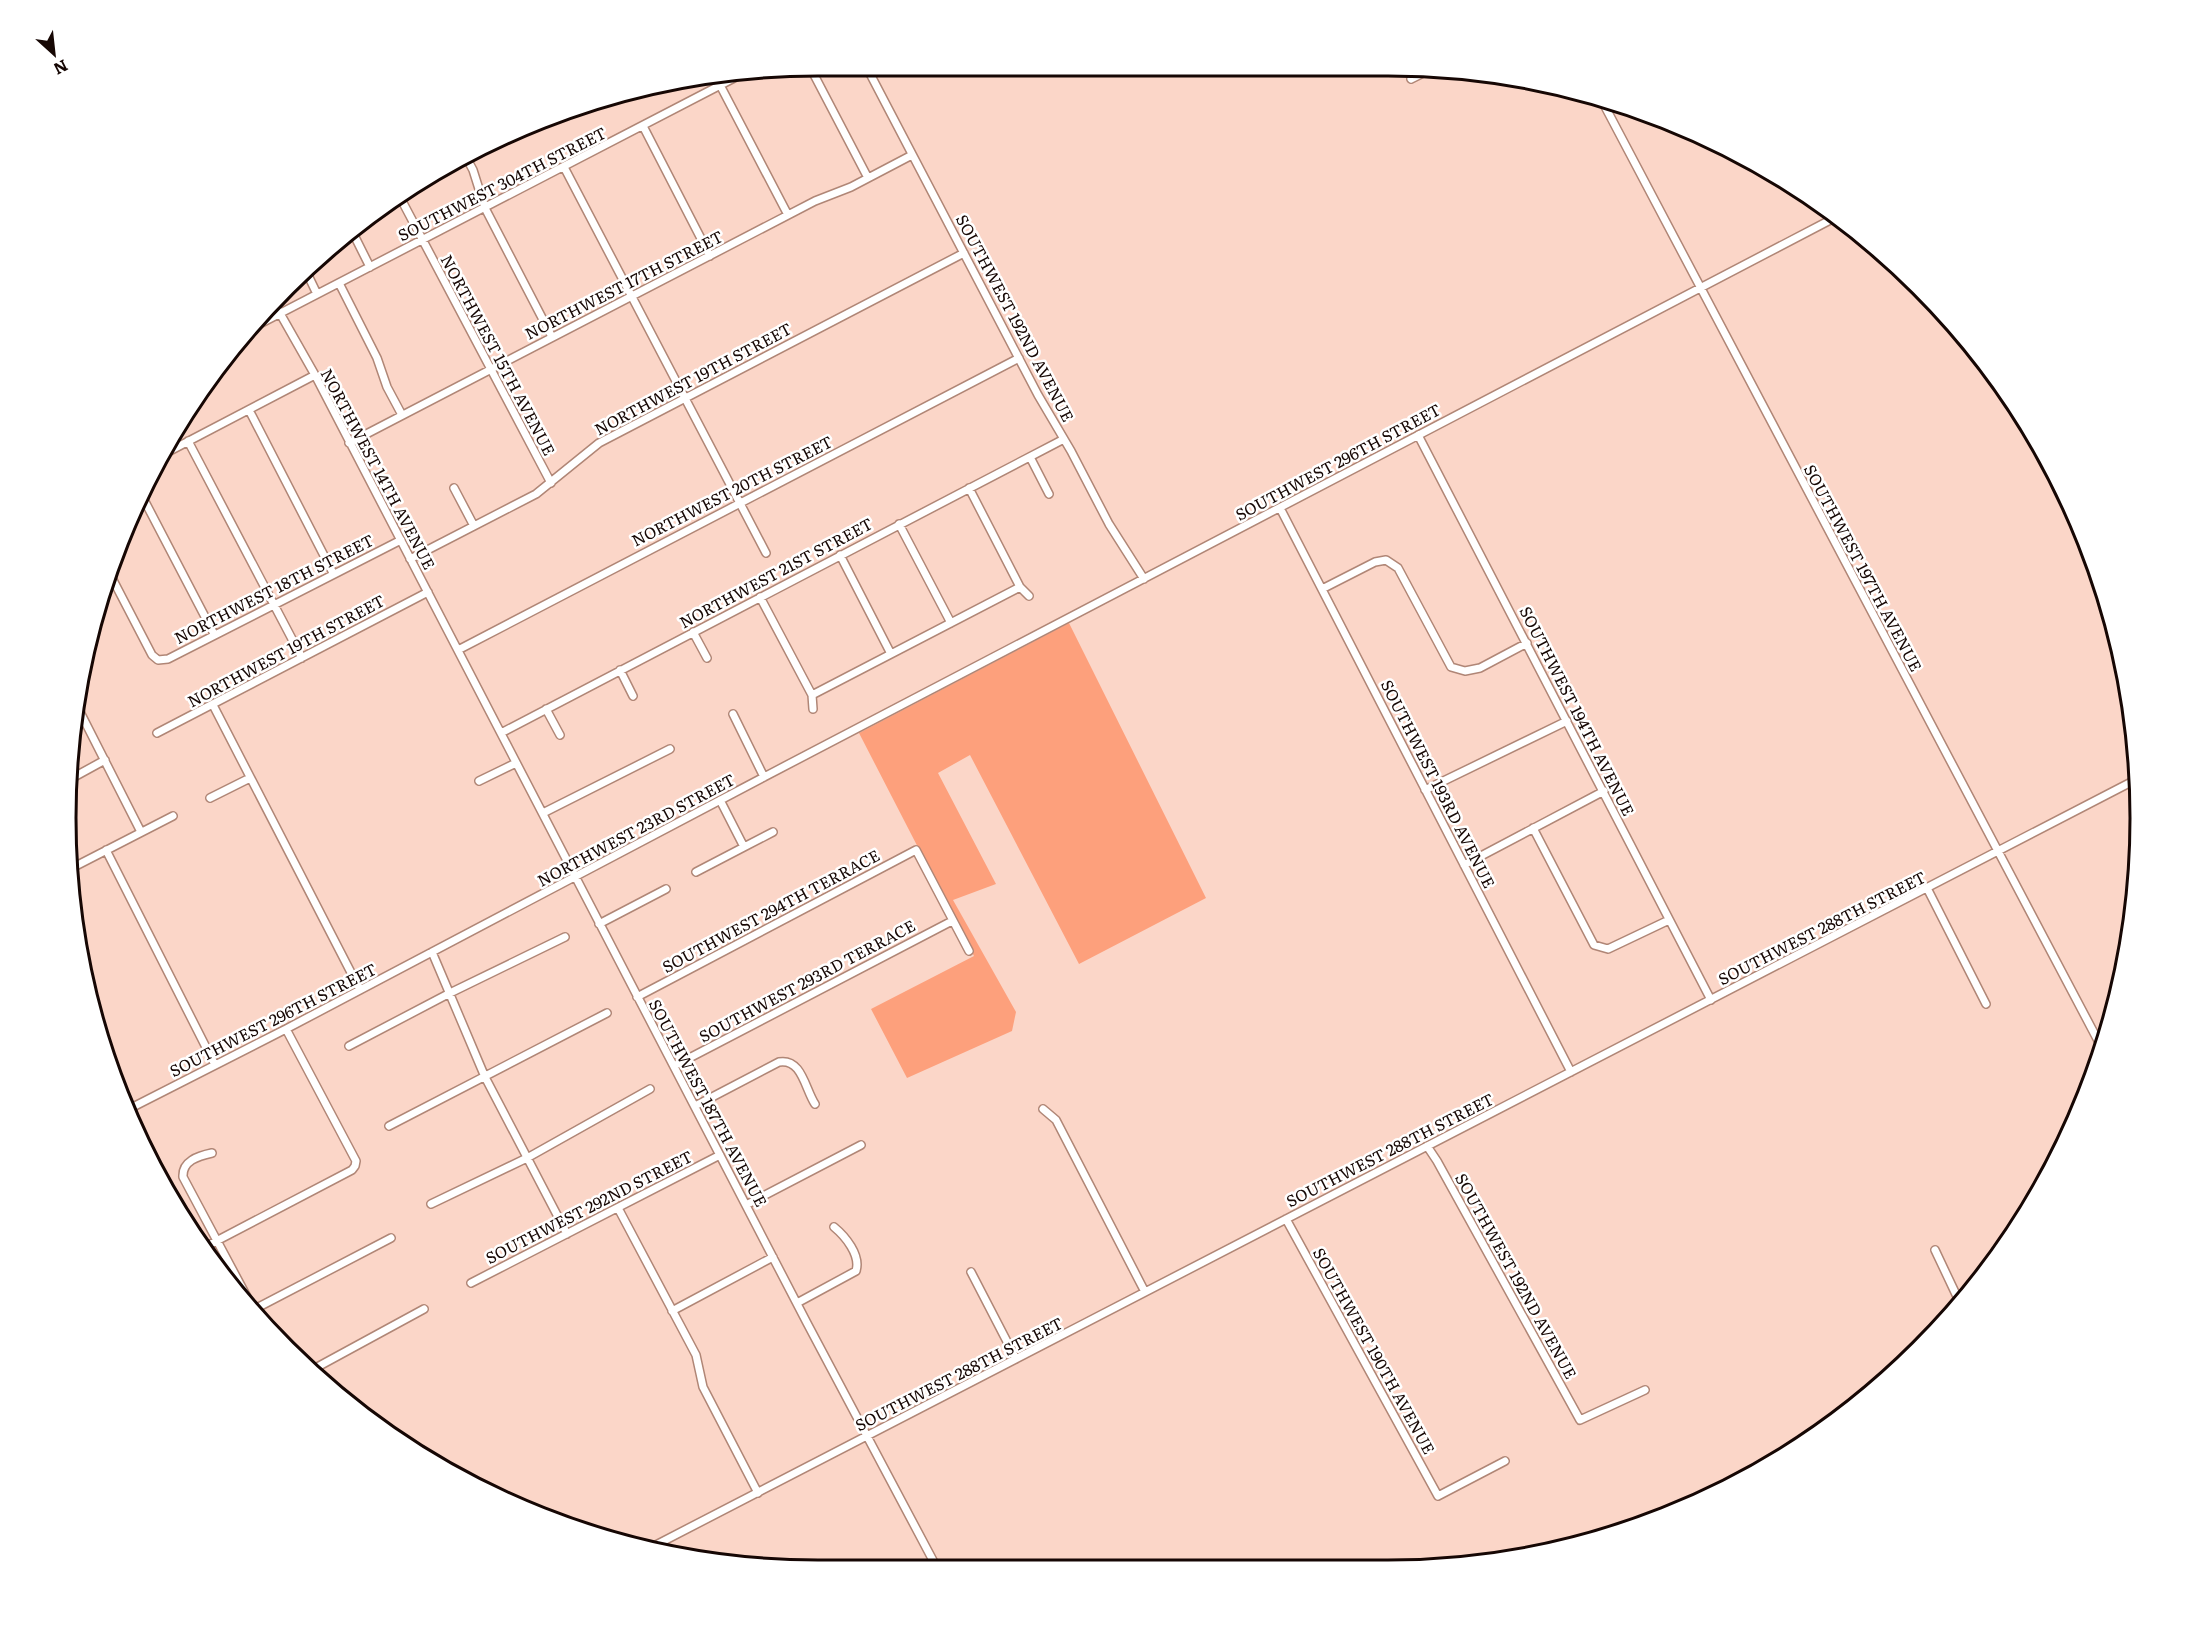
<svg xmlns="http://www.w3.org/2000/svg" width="2207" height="1637" viewBox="0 0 2207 1637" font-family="Literata,serif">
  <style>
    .green { fill: #fda07c }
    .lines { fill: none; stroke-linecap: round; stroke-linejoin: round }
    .minor-casing { stroke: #b08676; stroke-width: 10 }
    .minor { stroke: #fff; stroke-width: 7 }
    .labels { text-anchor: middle; stroke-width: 5; stroke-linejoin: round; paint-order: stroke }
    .street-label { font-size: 16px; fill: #160704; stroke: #fff }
    .rim { fill: none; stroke: #160704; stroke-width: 3 }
  </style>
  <rect width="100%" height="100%" fill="#fbd6c8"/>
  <!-- green -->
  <path class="green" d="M 1069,623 L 1206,898 L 1079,964 L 970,755 L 938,773 L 996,884 L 953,900 L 1016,1012 L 1012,1031 L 907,1078 L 871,1009 L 974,956 L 859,733 Z"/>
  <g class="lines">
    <defs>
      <path id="minor" d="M 866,66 L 1038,395 L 1071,451 L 1109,524 L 1144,579
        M 810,67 L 868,178
        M 1411,79 L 1433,68
        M 720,85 L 788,215
        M 1600,97 L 2103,1050
        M 643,126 L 710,256
        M 466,157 L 473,170 L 485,208 L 552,337
        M 564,167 L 766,553
        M 401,199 L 551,483
        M 354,235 L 370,267
        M 306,271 L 317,294
        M 339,283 L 377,358 L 387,387 L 402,415
        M 273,301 L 315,375 L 807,1323 L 937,1568
        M 248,330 L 736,77
        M 249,410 L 333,573
        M 1418,435 L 1711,1000
        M 188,441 L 302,658
        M 349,443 L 815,201 L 851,187 L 912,155
        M 164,454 L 315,375
        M 1030,457 L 1049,494
        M 454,488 L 474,526
        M 969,488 L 1020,587 L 1029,596
        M 141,494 L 214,634
        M 1280,508 L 1571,1072
        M 899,524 L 951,623
        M 840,555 L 891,654
        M 410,559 L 536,494 L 599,443 L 964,253
        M 112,578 L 152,655 L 158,660 L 168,659 L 401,540
        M 1322,589 L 1375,562 L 1386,560 L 1398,568 L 1451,667 L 1465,671 L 1480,668 L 1527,643
        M 760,597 L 812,695 L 813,709
        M 693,632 L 707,658
        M 458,650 L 1019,358
        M 620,670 L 633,696
        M 812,695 L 1020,587
        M 213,705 L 360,990
        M 78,708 L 141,832
        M 546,709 L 560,735
        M 733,714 L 764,777
        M 157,733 L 428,592
        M 501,733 L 1064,439
        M 74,777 L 105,760
        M 479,781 L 516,763
        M 1425,790 L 1567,721
        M 210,798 L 250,778
        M 543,813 L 670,749
        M 1533,828 L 1594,945 L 1608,949 L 1669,920
        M 744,847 L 773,832
        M 106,850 L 215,1065
        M 1464,865 L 1604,791
        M 68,870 L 173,816
        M 696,872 L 744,847 L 720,800
        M 1927,888 L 1986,1004
        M 599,924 L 666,889
        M 432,952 L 485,1077 L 567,1234
        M 637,997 L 916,850 L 969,951
        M 349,1046 L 450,993 L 565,937
        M 674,1066 L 952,921
        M 695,1106 L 779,1062 C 802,1058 805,1089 815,1104
        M 1043,1109 L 1056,1120 L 1145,1292
        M 127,1110 L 286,1029 L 764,777 L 1836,217
        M 389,1126 L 607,1013
        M 1427,1146 L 1437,1161 L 1580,1420 L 1645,1390
        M 212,1153 C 198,1156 182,1161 183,1177 L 255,1312
        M 431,1204 L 527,1158 L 650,1089
        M 746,1205 L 861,1145
        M 618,1208 L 696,1355 L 703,1387 L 758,1493
        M 1286,1219 L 1438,1496 L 1505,1461
        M 203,1248 L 352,1170 L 355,1166 L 356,1161 L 286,1029
        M 1935,1250 L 1961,1305
        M 971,1272 L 1016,1359
        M 471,1283 L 720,1155
        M 797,1303 L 856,1271 C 861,1255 845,1236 834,1227
        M 253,1310 L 391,1238
        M 672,1311 L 773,1257
        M 310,1371 L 424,1309
        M 654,1546 L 2139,778"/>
    </defs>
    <!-- minor casing -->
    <use href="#minor" class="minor-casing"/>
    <!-- minor -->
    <use href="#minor" class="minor"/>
  </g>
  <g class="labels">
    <!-- street labels -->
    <g class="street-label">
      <text transform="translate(502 184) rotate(-27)" y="6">SOUTHWEST 304TH STREET</text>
      <text transform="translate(624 285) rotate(-27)" y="6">NORTHWEST 17TH STREET</text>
      <text transform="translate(1015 318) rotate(62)" y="6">SOUTHWEST 192ND AVENUE</text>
      <text transform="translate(498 355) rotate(62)" y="6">NORTHWEST 15TH AVENUE</text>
      <text transform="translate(693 379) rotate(-28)" y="6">NORTHWEST 19TH STREET</text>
      <text transform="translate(1338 462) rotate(-28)" y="6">SOUTHWEST 296TH STREET</text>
      <text transform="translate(378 469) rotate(62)" y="6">NORTHWEST 14TH AVENUE</text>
      <text transform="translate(732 491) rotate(-27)" y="6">NORTHWEST 20TH STREET</text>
      <text transform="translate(1863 568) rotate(62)" y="6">SOUTHWEST 197TH AVENUE</text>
      <text transform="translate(776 573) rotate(-28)" y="6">NORTHWEST 21ST STREET</text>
      <text transform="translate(274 589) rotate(-27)" y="6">NORTHWEST 18TH STREET</text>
      <text transform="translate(286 651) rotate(-28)" y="6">NORTHWEST 19TH STREET</text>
      <text transform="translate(1577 711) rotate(63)" y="6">SOUTHWEST 194TH AVENUE</text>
      <text transform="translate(1438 784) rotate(63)" y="6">SOUTHWEST 193RD AVENUE</text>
      <text transform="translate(636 830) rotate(-28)" y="6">NORTHWEST 23RD STREET</text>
      <text transform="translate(771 911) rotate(-28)" y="6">SOUTHWEST 294TH TERRACE</text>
      <text transform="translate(1822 928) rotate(-27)" y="6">SOUTHWEST 288TH STREET</text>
      <text transform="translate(807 981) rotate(-28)" y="6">SOUTHWEST 293RD TERRACE</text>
      <text transform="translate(273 1020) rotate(-27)" y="6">SOUTHWEST 296TH STREET</text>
      <text transform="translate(708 1103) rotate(62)" y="6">SOUTHWEST 187TH AVENUE</text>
      <text transform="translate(1390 1150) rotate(-27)" y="6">SOUTHWEST 288TH STREET</text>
      <text transform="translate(589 1207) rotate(-27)" y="6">SOUTHWEST 292ND STREET</text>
      <text transform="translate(1516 1276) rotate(61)" y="6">SOUTHWEST 192ND AVENUE</text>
      <text transform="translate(1374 1351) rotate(61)" y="6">SOUTHWEST 190TH AVENUE</text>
      <text transform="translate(959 1374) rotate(-27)" y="6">SOUTHWEST 288TH STREET</text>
    </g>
  </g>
  <!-- crop -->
  <path d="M0 0H2207V1637H0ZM818 76H1388A742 742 0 0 1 2130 818V818A742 742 0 0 1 1388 1560H818A742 742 0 0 1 76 818V818A742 742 0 0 1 818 76Z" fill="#fff" fill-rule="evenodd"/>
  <path class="rim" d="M818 76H1388A742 742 0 0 1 2130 818V818A742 742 0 0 1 1388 1560H818A742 742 0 0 1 76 818V818A742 742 0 0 1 818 76Z"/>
  <!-- north arrow -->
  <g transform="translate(54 54) rotate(153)" stroke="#ffffff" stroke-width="4.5" paint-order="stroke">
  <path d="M0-4.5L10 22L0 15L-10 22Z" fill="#160704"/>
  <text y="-9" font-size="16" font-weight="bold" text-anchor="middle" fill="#160704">N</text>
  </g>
</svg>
